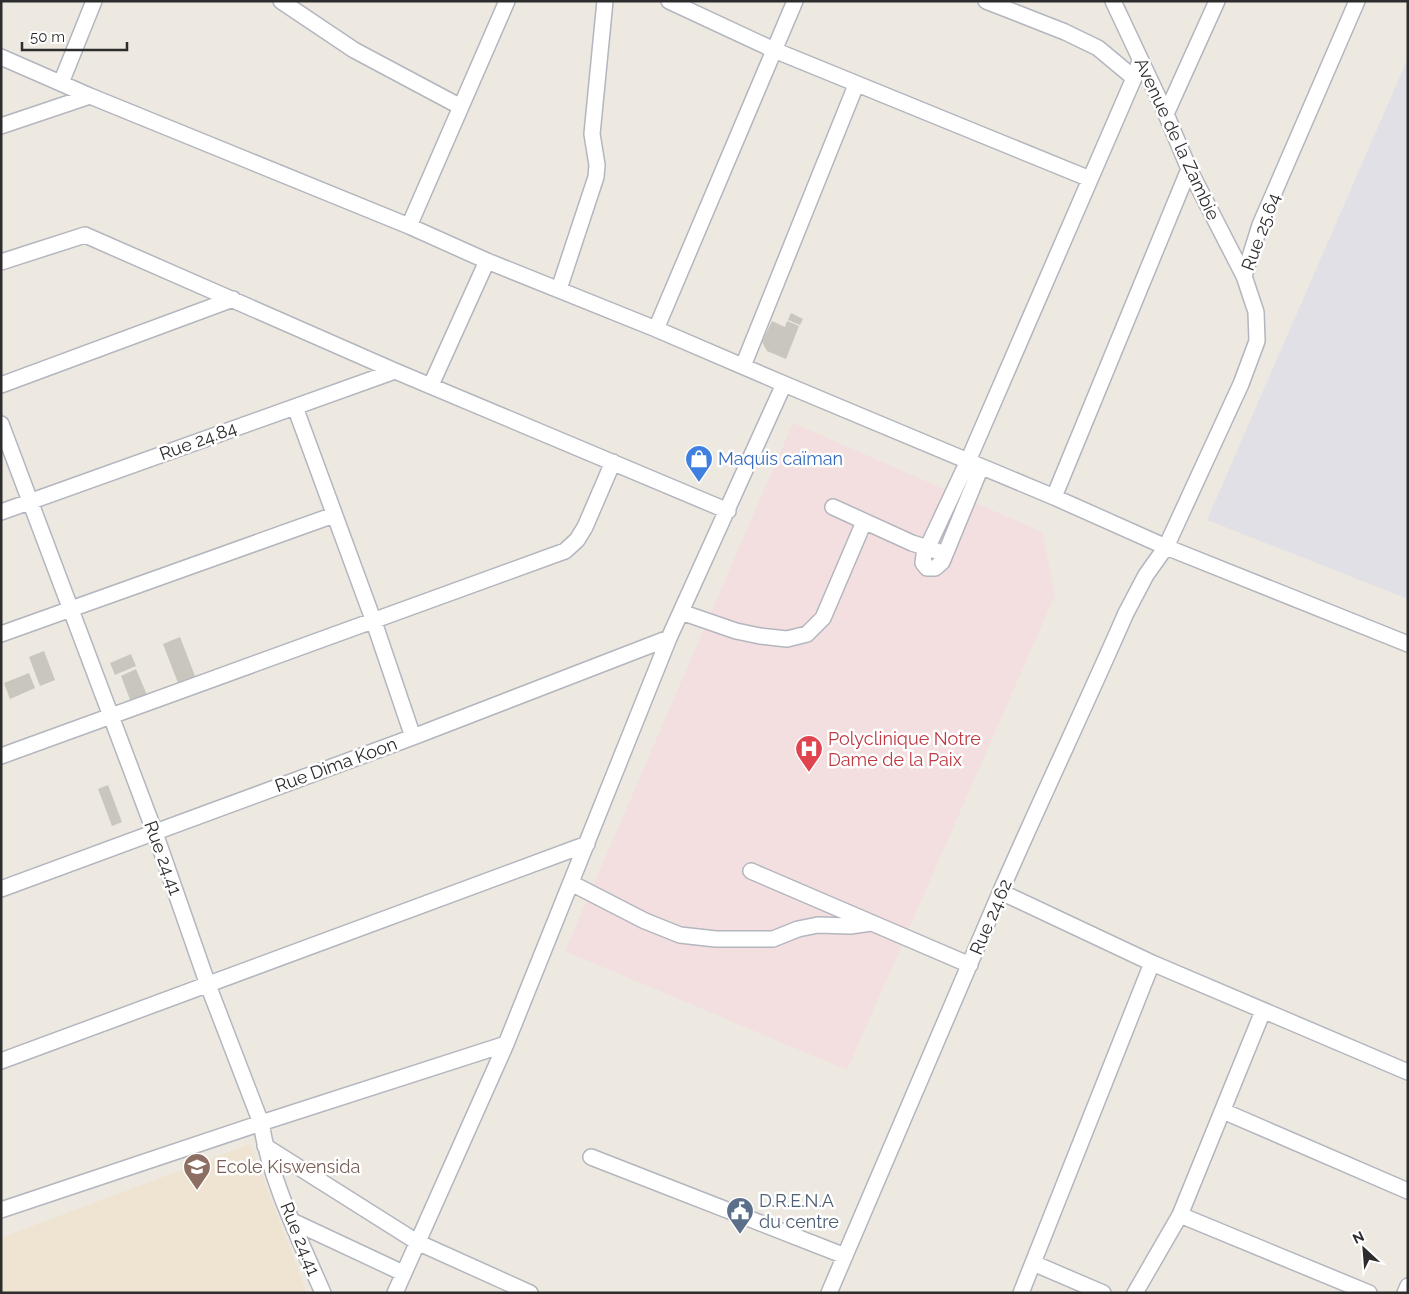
<svg xmlns="http://www.w3.org/2000/svg" width="1409" height="1294" viewBox="0 0 1409 1294" font-family="Raleway,sans-serif">
  <style>
    .industrial { fill: #e2e0e7 }
    .education { fill: #eee4d1 }
    .medical { fill: #f3dfe0 }
    .building { fill: #c9c6be }
    .lines { fill: none; stroke-linecap: round; stroke-linejoin: round }
    .minor-casing { stroke: #b4b6bf; stroke-width: 18 }
    .minor { stroke: #fff; stroke-width: 15 }
    .labels { text-anchor: middle; stroke-width: 5; stroke-linejoin: round; paint-order: stroke }
    .street-label { font-size: 18px; fill: #2d2d2d; stroke: #fff }
    .shop-label { font-size: 18px; fill: #366cbe; stroke: #fff; text-anchor: start }
    .health-label { font-size: 18px; fill: #be3a42; stroke: #fff; text-anchor: start }
    .education-label { font-size: 18px; fill: #785e54; stroke: #fff; text-anchor: start }
    .service-label { font-size: 18px; fill: #4e5e75; stroke: #fff; text-anchor: start }
  </style>
  <rect width="100%" height="100%" fill="#ede8e0"/>
  <!-- industrial -->
  <path class="industrial" d="M 1408,58 L 1408,599 L 1207,520 Z"/>
  <!-- education -->
  <path class="education" d="M 250,1144 L 307,1293 L 1,1293 L 1,1238 Z"/>
  <!-- medical -->
  <path class="medical" d="M 793,423 L 1042,532 L 1055,595 L 847,1070 L 565,951 Z"/>
  <!-- building -->
  <path class="building" d="M 791,313 L 803,319 L 800,325 L 788,320 Z
    M 772,321 L 785,327 L 787,321 L 799,326 L 786,359 L 767,351 L 762,342 Z
    M 180,637 L 195,676 L 178,683 L 163,644 Z
    M 44,651 L 55,680 L 40,686 L 29,657 Z
    M 131,654 L 136,666 L 115,675 L 110,663 Z
    M 136,669 L 147,695 L 131,702 L 121,676 Z
    M 29,673 L 35,688 L 10,699 L 4,683 Z
    M 108,785 L 122,822 L 112,826 L 98,789 Z"/>
  <g class="lines">
    <defs>
      <path id="minor" d="M 281,1 L 354,50 L 461,107
        M 669,1 L 774,50 L 1090,179
        M 986,1 L 1065,32 L 1098,48 L 1134,78
        M 1,57 L 90,96 L 409,226 L 487,261 L 656,329 L 784,384 L 1054,497 L 1166,547 L 1408,644
        M 61,83 L 94,1
        M 1166,114 L 1217,1
        M 1,126 L 90,96
        M 409,226 L 507,1
        M 1,262 L 85,235 L 395,371 L 728,511
        M 1244,276 L 1260,225 L 1357,1
        M 559,289 L 596,177 L 597,165 L 592,134 L 605,1
        M 656,329 L 795,1
        M 743,366 L 856,85
        M 1,385 L 233,299
        M 431,385 L 487,261
        M 295,407 L 374,622 L 413,737
        M 1,424 L 155,833 L 208,985 L 261,1123 C 270,1180 300,1240 323,1293
        M 981,467 L 942,562 L 935,568 L 927,568 L 923,563 L 924,555 L 968,461 L 1134,78 L 1140,61
        M 1054,497 L 1189,169
        M 833,507 L 912,543 L 937,551
        M 1,512 L 395,371
        M 681,612 L 736,631 L 760,636 L 787,639 L 807,634 L 823,618 L 864,522
        M 1,634 L 334,515
        M 1,756 L 565,551 L 577,540 L 585,527 L 613,462
        M 751,871 L 970,965
        M 571,883 L 645,921 L 680,935 L 716,939 L 773,939 L 798,929 L 818,925 L 850,926 L 871,923
        M 1,889 L 413,737 L 669,638
        M 1001,892 L 1152,963 L 1408,1072
        M 1,1061 L 587,844
        M 1223,1111 L 1408,1191
        M 265,1146 L 417,1242 L 530,1293
        M 591,1157 L 845,1256
        M 1,1210 L 261,1123 L 506,1044
        M 1180,1215 L 1369,1293
        M 292,1221 L 403,1273
        M 1033,1263 L 1103,1293
        M 395,1293 L 506,1044 L 669,638 L 784,384
        M 829,1293 C 885,1159 943,1026 1000,893 C 1041,799 1085,707 1126,613 L 1146,575 L 1166,547 L 1241,384 L 1257,341 L 1256,312 L 1244,276 L 1189,169 L 1166,114 L 1113,1
        M 1021,1293 L 1152,963
        M 1135,1293 L 1180,1215 L 1263,1011
        M 1405,1293 L 1408,1286"/>
    </defs>
    <!-- minor casing -->
    <use href="#minor" class="minor-casing"/>
    <!-- minor -->
    <use href="#minor" class="minor"/>
  </g>
  <!-- icons -->
  <defs>
    <symbol id="shop-pin" viewBox="-11 -11 22 30"><path d="M0 17L-7.5 6A9.5 9.5 0 1 1 7.5 6Z" fill="#3f7fe0" stroke="#fff"/><path d="M-5-2.5h2.3a2.7 3.5 0 0 1 5.4 0H5L5.5 6h-11ZM-1.5-2.5h3a1.5 2.3 0 0 0-3 0Z" fill="#fff"/></symbol>
    <symbol id="hospital-pin" viewBox="-11 -11 22 30"><path d="M0 17L-7.5 6A9.5 9.5 0 1 1 7.5 6Z" fill="#e0444e" stroke="#fff"/><path d="M-5-5h3v3.5h4V-5h3V5h-3V1.5h-4V5h-3Z" fill="#fff"/></symbol>
    <symbol id="school-pin" viewBox="-11 -11 22 30"><path d="M0 17L-7.5 6A9.5 9.5 0 1 1 7.5 6Z" fill="#8d6e63" stroke="#fff"/><path d="M0-5L7-2L0 1L-7-2ZM-4 1L0 2.5L4 1V4Q0 6-4 4Z" fill="#fff"/></symbol>
    <symbol id="civic-pin" viewBox="-11 -11 22 30"><path d="M0 17L-7.5 6A9.5 9.5 0 1 1 7.5 6Z" fill="#5c6f8a" stroke="#fff"/><path d="M-.6-6.5H3V-4.5H.6V-3L4-1V1h2V6H-6V1h2V-1L-.6-3ZM-1.2 2.5V6h2.4V2.5Z" fill="#fff"/></symbol>
  </defs>
  <g fill-rule="evenodd">
    <use href="#shop-pin" x="683" y="443" width="32" height="43"/>
    <use href="#hospital-pin" x="793" y="733" width="32" height="43"/>
    <use href="#school-pin" x="181" y="1151" width="32" height="43"/>
    <use href="#civic-pin" x="724" y="1195" width="32" height="43"/>
  </g>
  <g class="labels">
    <!-- street labels -->
    <g class="street-label">
      <text transform="translate(1177 139) rotate(65)" y="6">Avenue de la Zambie</text>
      <text transform="translate(1261 232) rotate(-70)" y="6">Rue 25.64</text>
      <text transform="translate(198 441) rotate(-20)" y="6">Rue 24.84</text>
      <text transform="translate(336 765) rotate(-20)" y="6">Rue Dima Koon</text>
      <text transform="translate(163 858) rotate(70)" y="6">Rue 24.41</text>
      <text transform="translate(991 917) rotate(-67)" y="6">Rue 24.62</text>
      <text transform="translate(300 1239) rotate(68)" y="6">Rue 24.41</text>
    </g>
    <!-- shop labels -->
    <g class="shop-label">
      <text x="718" y="465">Maquis caïman</text>
    </g>
    <!-- health labels -->
    <g class="health-label">
      <text x="828" y="745">Polyclinique Notre<tspan x="828" dy="21">Dame de la Paix</tspan></text>
    </g>
    <!-- education labels -->
    <g class="education-label">
      <text x="216" y="1173">Ecole Kiswensida</text>
    </g>
    <!-- service labels -->
    <g class="service-label">
      <text x="759" y="1207">D.R.E.N.A<tspan x="759" dy="21">du centre</tspan></text>
    </g>
  </g>
  <!-- border -->
  <rect width="1409" height="1294" fill="none" stroke="#2d2d2d" stroke-width="5"/>
  <!-- north arrow -->
  <g transform="translate(1364 1249) rotate(334)" stroke="#ffffff" stroke-width="4" paint-order="stroke">
  <path d="M0-4L9 19L0 12L-9 19Z" fill="#2d2d2d"/>
  <text y="-8" font-size="14" font-weight="bold" text-anchor="middle" fill="#2d2d2d">N</text>
  </g>
  <!-- scale -->
  <path d="M22 42v8h105v-8" fill="none" stroke="#2d2d2d" stroke-width="2.5"/>
  <text x="30" y="42" font-size="15" fill="#2d2d2d" stroke="#ffffff" stroke-width="4" paint-order="stroke">50 m</text>
</svg>
